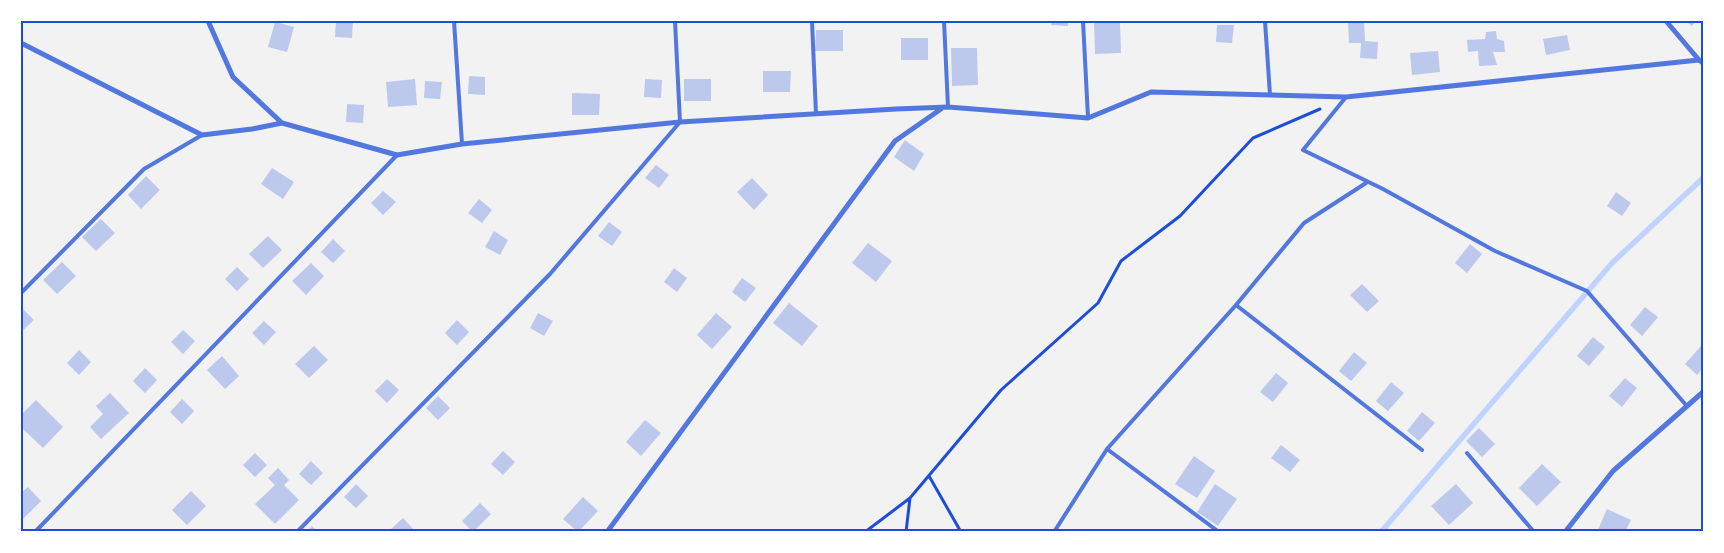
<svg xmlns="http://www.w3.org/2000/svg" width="1724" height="553" viewBox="0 0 1724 553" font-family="'DejaVu Sans',sans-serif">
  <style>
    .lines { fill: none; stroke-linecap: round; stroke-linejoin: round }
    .stream { stroke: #bfd3fe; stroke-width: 5.5 }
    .building { fill: #bdc9ec }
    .path { stroke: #1d4ed8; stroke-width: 3 }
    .service { stroke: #5277de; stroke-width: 4 }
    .minor { stroke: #5277de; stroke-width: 5 }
    .neatline { fill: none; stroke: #1d4ed8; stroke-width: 2 }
  </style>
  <rect width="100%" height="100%" fill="#f2f2f2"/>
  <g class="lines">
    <!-- stream -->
    <path class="stream" d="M 1381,532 L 1612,263 L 1703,178"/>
  </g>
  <!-- building -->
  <path class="building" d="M 336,21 L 353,21 L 352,38 L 335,37 Z
    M 1052,21 L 1068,21 L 1068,26 L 1051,25 Z
    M 1094,21 L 1120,21 L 1121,53 L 1095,54 Z
    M 1348,21 L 1364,21 L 1365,41 L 1378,42 L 1377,59 L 1360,58 L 1361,43 L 1349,43 Z
    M 1686,21 L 1696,21 L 1692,26 Z
    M 275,22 L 294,27 L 287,52 L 268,47 Z
    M 1217,25 L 1234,25 L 1232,43 L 1216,42 Z
    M 816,30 L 843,30 L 843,51 L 815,51 Z
    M 1496,31 L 1497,39 L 1504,41 L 1505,52 L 1493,52 L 1497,65 L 1479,66 L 1478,51 L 1468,52 L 1467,40 L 1485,39 L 1486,32 Z
    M 1567,35 L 1570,50 L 1546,55 L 1543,39 Z
    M 901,38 L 928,38 L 928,60 L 901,60 Z
    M 951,48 L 977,48 L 978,85 L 952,86 Z
    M 1438,51 L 1440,72 L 1412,75 L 1410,53 Z
    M 763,71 L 791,71 L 790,92 L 763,92 Z
    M 469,76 L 485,77 L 485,95 L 468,94 Z
    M 415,79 L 417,105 L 388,107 L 386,82 Z
    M 645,79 L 662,80 L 661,98 L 644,97 Z
    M 684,79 L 711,79 L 711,101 L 684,101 Z
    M 425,81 L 442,82 L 440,99 L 424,98 Z
    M 572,93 L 600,94 L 599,115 L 572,115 Z
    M 347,104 L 364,105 L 363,123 L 346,122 Z
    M 905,140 L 924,154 L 914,171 L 894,157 Z
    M 656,165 L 669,175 L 659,188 L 645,178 Z
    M 272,168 L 294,182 L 283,199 L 261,184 Z
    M 146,176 L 160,190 L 141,209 L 128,195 Z
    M 752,178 L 768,195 L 754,210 L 737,192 Z
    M 383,191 L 396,202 L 383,215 L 371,203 Z
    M 1616,192 L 1631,203 L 1622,216 L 1607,206 Z
    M 479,199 L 492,210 L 482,223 L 468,213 Z
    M 101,219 L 115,233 L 96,251 L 82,237 Z
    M 609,222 L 622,232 L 612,246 L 598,236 Z
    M 494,231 L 508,240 L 500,255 L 485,247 Z
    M 268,236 L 282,250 L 263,268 L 249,254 Z
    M 333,239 L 345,251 L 333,263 L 321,252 Z
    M 868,243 L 892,261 L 876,282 L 852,263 Z
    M 1470,244 L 1482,254 L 1467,273 L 1455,263 Z
    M 62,262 L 76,276 L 57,294 L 43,280 Z
    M 311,263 L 324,276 L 306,295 L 292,281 Z
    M 237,267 L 249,279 L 237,291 L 225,279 Z
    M 674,268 L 687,278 L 677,292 L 664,282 Z
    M 742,278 L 756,288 L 745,302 L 732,292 Z
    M 1362,284 L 1379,301 L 1367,312 L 1350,295 Z
    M 789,303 L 818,326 L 802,346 L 773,323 Z
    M 21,307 L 34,320 L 21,332 Z
    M 1645,307 L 1658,317 L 1642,336 L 1630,325 Z
    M 538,313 L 553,321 L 544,336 L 530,328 Z
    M 716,313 L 732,327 L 712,349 L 697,335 Z
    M 457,320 L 469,332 L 457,345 L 445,333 Z
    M 264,321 L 276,332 L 264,345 L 252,333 Z
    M 183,330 L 195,341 L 183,354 L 171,342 Z
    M 1593,337 L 1605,347 L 1589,366 L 1577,356 Z
    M 314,346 L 328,360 L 309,378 L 295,364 Z
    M 1701,346 L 1703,347 L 1703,368 L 1697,375 L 1685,364 Z
    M 79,350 L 91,362 L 79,375 L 67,363 Z
    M 1354,352 L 1367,363 L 1351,381 L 1339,371 Z
    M 222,356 L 239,376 L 225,389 L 207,370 Z
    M 145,368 L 157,380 L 145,393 L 133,381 Z
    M 1276,373 L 1288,383 L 1273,402 L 1260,392 Z
    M 1625,378 L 1637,388 L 1622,407 L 1609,396 Z
    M 387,379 L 399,390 L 387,403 L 375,391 Z
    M 1391,382 L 1404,393 L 1388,411 L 1376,401 Z
    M 110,393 L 129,413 L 101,439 L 90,427 L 103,414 L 96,406 Z
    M 438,396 L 450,408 L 438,420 L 426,408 Z
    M 182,399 L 194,411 L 182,424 L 170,412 Z
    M 36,400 L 63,427 L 43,448 L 21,427 L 21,415 Z
    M 1422,412 L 1435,423 L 1419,441 L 1407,431 Z
    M 645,420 L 661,433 L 641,456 L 626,442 Z
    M 1479,428 L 1495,444 L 1482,457 L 1466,441 Z
    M 1281,445 L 1300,460 L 1290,472 L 1271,458 Z
    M 503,451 L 515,462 L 503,475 L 491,464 Z
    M 255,453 L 267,465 L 255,477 L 243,465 Z
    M 1194,456 L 1215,471 L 1197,498 L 1175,484 Z
    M 311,461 L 323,473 L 311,485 L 299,474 Z
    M 1542,464 L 1561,482 L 1537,506 L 1519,488 Z
    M 278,468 L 289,480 L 284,485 L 299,500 L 275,524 L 255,504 L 275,485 L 268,478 Z
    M 356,484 L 368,496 L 356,508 L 344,497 Z
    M 1215,484 L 1237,499 L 1218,526 L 1197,512 Z
    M 1456,484 L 1473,503 L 1449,525 L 1431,506 Z
    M 28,487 L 41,501 L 21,521 L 21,493 Z
    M 191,491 L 206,506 L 187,525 L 172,510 Z
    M 583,497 L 598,511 L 578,532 L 563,519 Z
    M 480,503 L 491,514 L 473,532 L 462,521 Z
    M 1607,509 L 1631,520 L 1625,532 L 1597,532 Z
    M 403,518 L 416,532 L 394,532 L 391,529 Z
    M 312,526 L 318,532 L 306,532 Z"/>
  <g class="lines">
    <!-- path -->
    <path class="path" d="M 929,476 L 961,532
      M 865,532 L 910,498 L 1001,390 L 1098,303 L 1121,261 L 1180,216 L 1253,138 L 1320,109
      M 906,532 L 910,498"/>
    <!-- service -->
    <path class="service" d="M 454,21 L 462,144
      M 812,21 L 816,114
      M 944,21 L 948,107
      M 1083,21 L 1088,118
      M 1265,21 L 1270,95
      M 1346,97 L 1303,150 L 1383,189 L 1495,251 L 1587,291 L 1686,405
      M 21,293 L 144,169 L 202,135
      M 1236,305 L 1422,450
      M 1107,449 L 1219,532
      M 1467,453 L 1534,532
      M 35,532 L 397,155
      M 297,532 L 550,274 L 680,122 L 675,21
      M 1054,532 L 1107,449 L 1236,305 L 1304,223 L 1366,183"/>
    <!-- minor -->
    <path class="minor" d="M 208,21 L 233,77 L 282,123
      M 1666,21 L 1699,60
      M 21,43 L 202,135 L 252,129 L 282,123 L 397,155 L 462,144 L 680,122 L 896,109 L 948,107 L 1088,118 L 1151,92 L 1346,97 L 1699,60 L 1703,63
      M 607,532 L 895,141 L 941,109
      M 1565,532 L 1613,471 L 1703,392"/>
  </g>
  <!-- border -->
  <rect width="1724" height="553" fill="none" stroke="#ffffff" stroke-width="45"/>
  <rect x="22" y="22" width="1680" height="508" class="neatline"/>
</svg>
